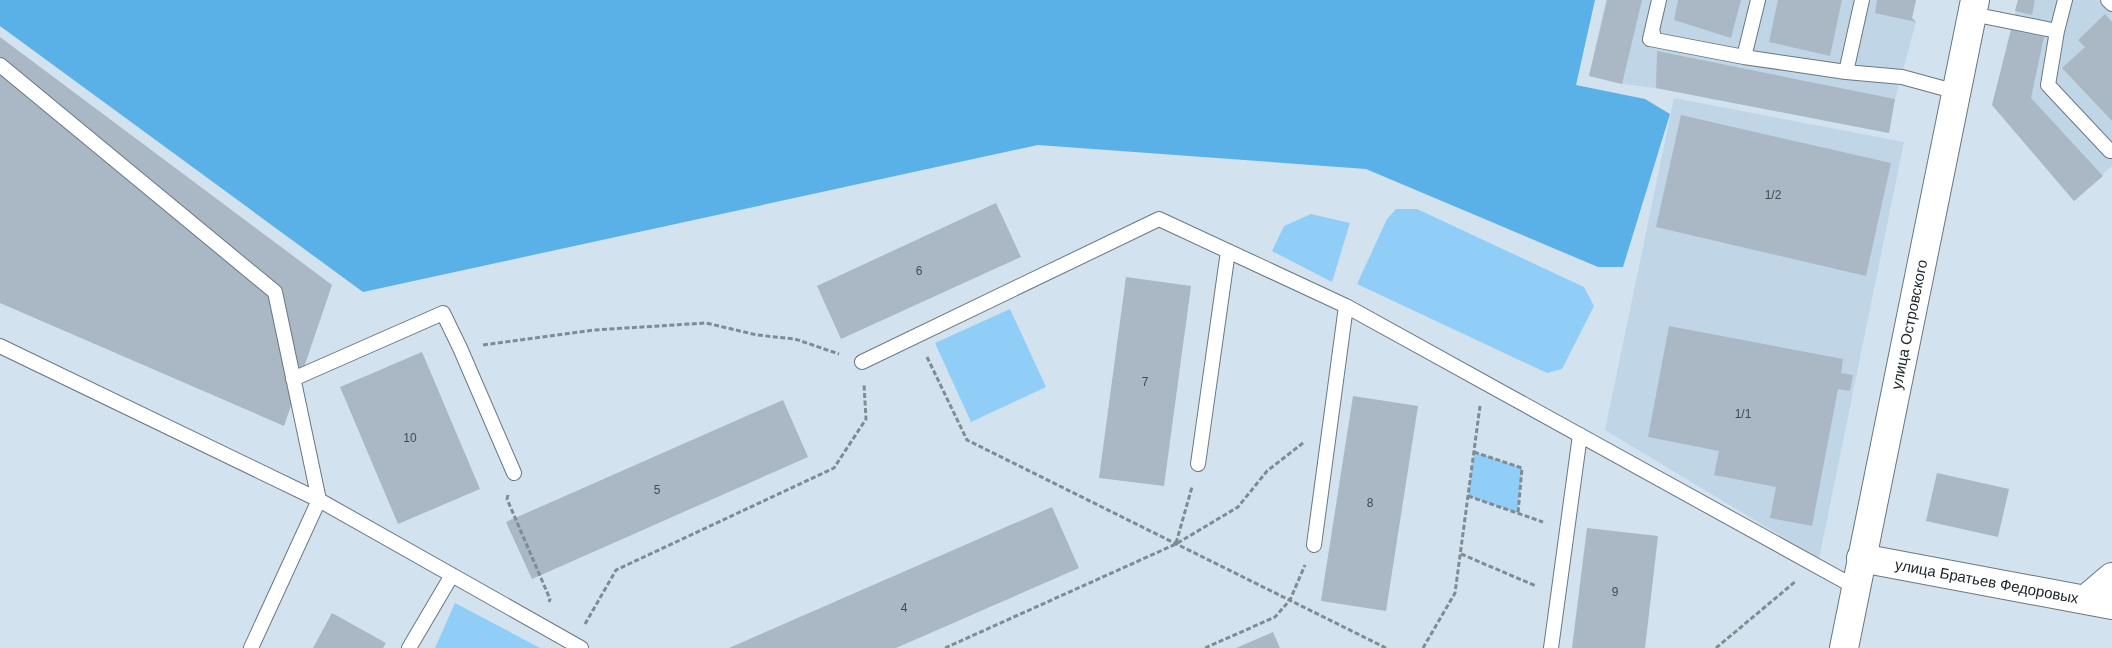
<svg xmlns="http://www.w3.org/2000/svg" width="2112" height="648" viewBox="0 0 2112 648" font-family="Helvetica,sans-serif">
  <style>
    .built { fill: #c0d6e7 }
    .green { fill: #90cef8 }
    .forest { fill: #5ab1e8 }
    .building { fill: #a9b8c4 }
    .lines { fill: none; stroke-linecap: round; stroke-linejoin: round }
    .service-casing { stroke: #697781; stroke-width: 16 }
    .minor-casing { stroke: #697781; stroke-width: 30 }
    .secondary-casing { stroke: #697781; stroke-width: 30 }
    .path { stroke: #808c94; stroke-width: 3; stroke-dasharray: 5 2.5; stroke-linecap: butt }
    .service { stroke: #fff; stroke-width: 14 }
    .minor { stroke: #fff; stroke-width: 28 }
    .secondary { stroke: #fff; stroke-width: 28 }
    .labels { text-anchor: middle; stroke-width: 5; stroke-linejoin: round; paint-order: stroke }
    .number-label { font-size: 12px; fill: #424a50 }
    .street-label { font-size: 15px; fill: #20262a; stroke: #fff }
  </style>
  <rect width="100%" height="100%" fill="#d2e2ee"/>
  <!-- built -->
  <path class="built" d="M 1606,0 L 1916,0 L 1912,18 L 1916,22 L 1895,99 L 1889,133 L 1656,88 L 1622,84 L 1589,76 Z
    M 2018,0 L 2112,0 L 2112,166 L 2074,201 L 1992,105 Z
    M 1674,98 L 1904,142 L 1819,559 L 1605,430 Z"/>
  <!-- green -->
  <path class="green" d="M 1396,209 L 1417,209 L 1584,287 L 1594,306 L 1562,369 L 1547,373 L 1357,284 L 1387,219 Z
    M 1311,214 L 1350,223 L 1332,282 L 1272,251 L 1284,226 Z
    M 1010,309 L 1046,387 L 971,422 L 935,343 Z
    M 1474,452 L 1522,468 L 1518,513 L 1468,496 Z
    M 455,603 L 540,648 L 435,648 Z"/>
  <!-- forest -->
  <path class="forest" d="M 0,0 L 1595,0 L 1576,85 L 1645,99 L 1670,114 L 1623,267 L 1598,267 L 1366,169 L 1038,145 L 363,292 L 0,26 Z"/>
  <!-- building -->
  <path class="building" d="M 1607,0 L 1642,0 L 1622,84 L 1589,76 Z
    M 1678,0 L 1741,0 L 1731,38 L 1674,20 Z
    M 1778,0 L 1842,0 L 1830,56 L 1769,42 Z
    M 1877,0 L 1916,0 L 1912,18 L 1916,22 L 1875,13 Z
    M 2018,0 L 2035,0 L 2032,15 L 2015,11 Z
    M 2105,14 L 2112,22 L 2112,121 L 2062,68 L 2085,47 L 2078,40 Z
    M 2011,30 L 2044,37 L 2031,98 L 2103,176 L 2074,201 L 1992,105 Z
    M 0,37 L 332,285 L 284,426 L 0,303 Z
    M 1657,51 L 1895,99 L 1889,133 L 1656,88 Z
    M 1681,115 L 1891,163 L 1866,276 L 1656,227 Z
    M 996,203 L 1021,257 L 841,339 L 817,286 Z
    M 1126,277 L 1191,286 L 1164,486 L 1099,478 Z
    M 1669,326 L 1843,359 L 1841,373 L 1853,375 L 1850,391 L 1838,389 L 1812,526 L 1770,518 L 1776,487 L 1714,475 L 1719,451 L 1648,437 Z
    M 422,352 L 480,489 L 398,524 L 340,387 Z
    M 1353,396 L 1418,406 L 1386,611 L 1321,601 Z
    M 783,400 L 808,457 L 532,579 L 506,522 Z
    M 1937,473 L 2009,489 L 1998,537 L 1926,521 Z
    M 1052,507 L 1079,568 L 896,648 L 729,648 Z
    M 1587,528 L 1658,536 L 1645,648 L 1572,648 Z
    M 332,613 L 386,643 L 383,648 L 313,648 Z
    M 1273,632 L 1280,648 L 1236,648 Z"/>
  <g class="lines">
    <defs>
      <path id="service" d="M 2065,0 L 2057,31 L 2048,85 L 2110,151
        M 2108,0 L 2112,4
        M 1972,14 L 2057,31
        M 1653,33 L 1650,39 L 1659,0
        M 1650,39 L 1744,57 L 1846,72 L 1902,77 L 1957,92
        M 1744,57 L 1758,0
        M 0,65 L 275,292 L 319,500 L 251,648
        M 1846,72 L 1862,0
        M 0,346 L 319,500 L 581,648
        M 862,362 L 1159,219 L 1346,306 L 1855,587
        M 293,379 L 443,313 L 460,348 L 514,473
        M 1198,464 L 1228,251
        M 1314,545 L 1346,306
        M 409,648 L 452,575
        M 1551,648 L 1580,435"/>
      <g id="minor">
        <path id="s1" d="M 1861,558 L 2112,605"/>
        <path d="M 2086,599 L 2112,577"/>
      </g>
      <g id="secondary">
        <path id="s2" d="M 1844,648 L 1975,0"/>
      </g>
    </defs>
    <!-- service casing -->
    <use href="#service" class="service-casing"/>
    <!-- minor casing -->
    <use href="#minor" class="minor-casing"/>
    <!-- secondary casing -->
    <use href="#secondary" class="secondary-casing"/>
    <!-- path -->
    <path class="path" d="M 483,345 L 594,330 L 706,323 L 757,335 L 795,339 L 839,354
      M 927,357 L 967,440 L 1386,648
      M 1474,452 L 1522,468 L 1518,513
      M 508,495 L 507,499 L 550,599 L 549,602
      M 1468,496 L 1543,522
      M 1176,543 L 1192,487
      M 1461,554 L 1536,586
      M 585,624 L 616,570 L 834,468 L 866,419 L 864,384
      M 945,648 L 1176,544 L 1238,507 L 1267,471 L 1303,443
      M 1205,648 L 1275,617 L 1290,600 L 1305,565
      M 1423,648 L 1455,593 L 1480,406
      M 1716,648 L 1796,581"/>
    <!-- service -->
    <use href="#service" class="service"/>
    <!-- minor -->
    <use href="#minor" class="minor"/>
    <!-- secondary -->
    <use href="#secondary" class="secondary"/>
  </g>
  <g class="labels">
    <!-- number labels -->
    <g class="number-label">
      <text x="1773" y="199">1/2</text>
      <text x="919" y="275">6</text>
      <text x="1145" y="386">7</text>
      <text x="1743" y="418">1/1</text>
      <text x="410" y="442">10</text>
      <text x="657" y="494">5</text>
      <text x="1370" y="507">8</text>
      <text x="1615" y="596">9</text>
      <text x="904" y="612">4</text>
    </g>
    <!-- street labels -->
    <g class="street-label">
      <text dy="5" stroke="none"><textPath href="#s2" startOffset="330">улица Островского</textPath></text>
      <text dy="5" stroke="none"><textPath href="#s1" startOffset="128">улица Братьев Федоровых</textPath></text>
    </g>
  </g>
</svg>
